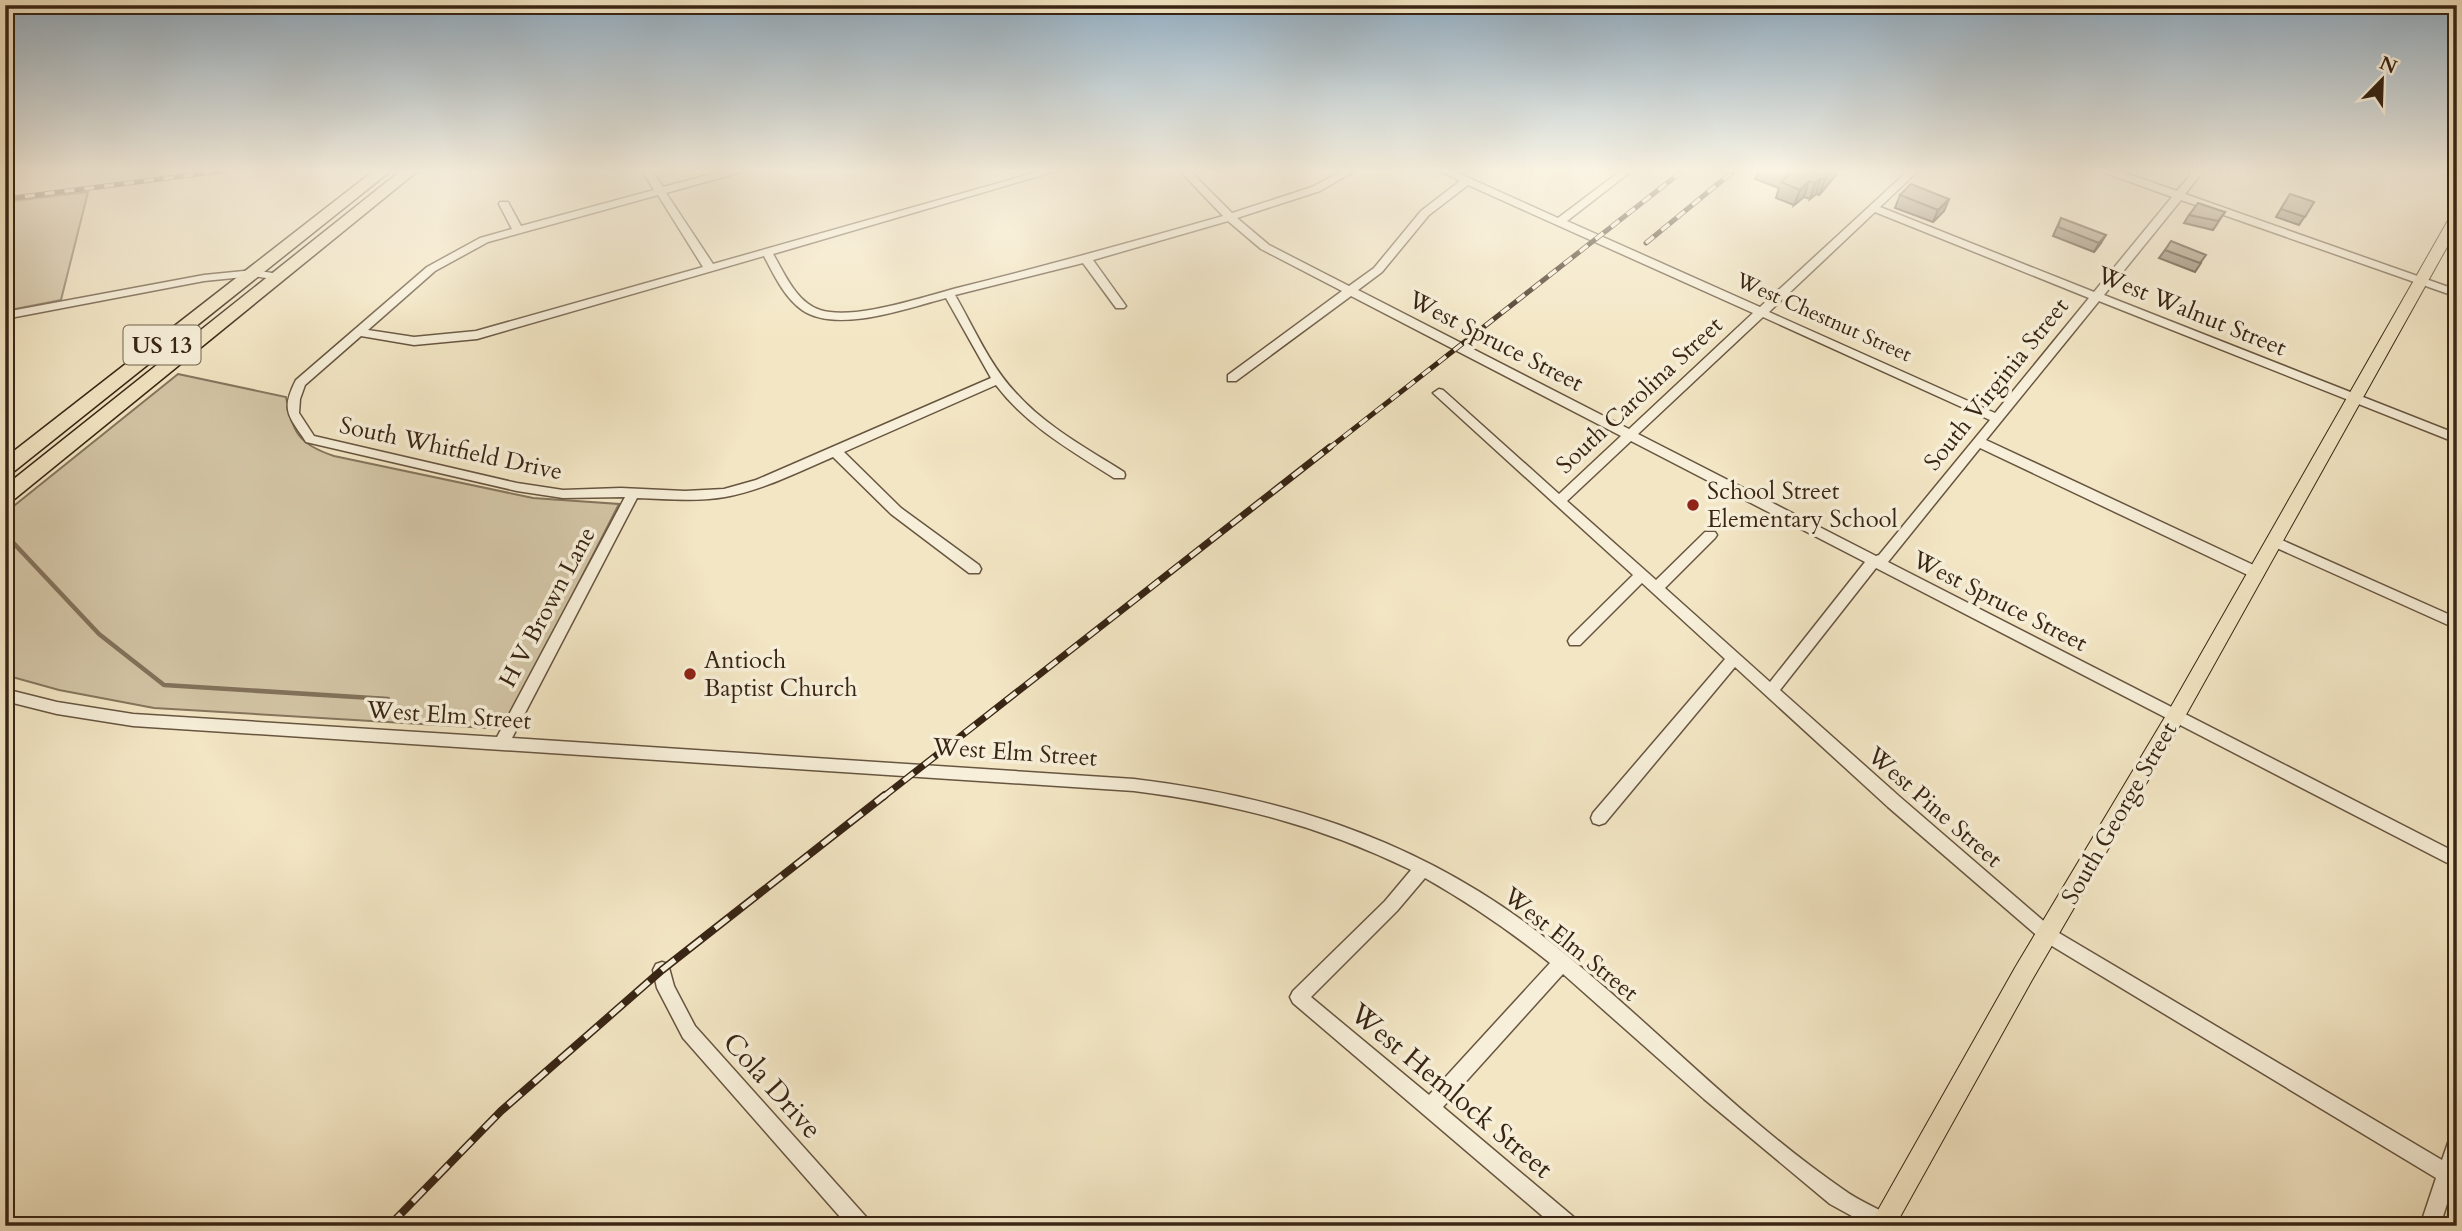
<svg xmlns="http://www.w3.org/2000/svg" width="2462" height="1231" viewBox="0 0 2462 1231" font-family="Cardo,serif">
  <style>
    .green { fill: #d3c5a6; stroke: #86755d; stroke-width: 2 }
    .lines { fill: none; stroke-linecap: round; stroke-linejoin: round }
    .stream { stroke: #82715a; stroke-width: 4.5 }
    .minor-casing { stroke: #675540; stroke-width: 3 }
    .major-casing { stroke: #382514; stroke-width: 2 }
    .highway-casing { stroke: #382514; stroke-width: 3 }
    .minor { fill: #f7efd9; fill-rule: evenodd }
    .major { fill: #f3e6c4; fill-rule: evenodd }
    .highway { fill: #f3e6c4; fill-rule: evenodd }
    .rail-far2-casing { stroke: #382514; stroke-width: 5 }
    .rail-far1-casing { stroke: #382514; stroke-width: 7 }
    .rail-casing { stroke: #382514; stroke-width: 8 }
    .rail-far2 { stroke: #f7efd9; stroke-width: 3.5; stroke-dasharray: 10; stroke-linecap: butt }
    .rail-far1 { stroke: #f7efd9; stroke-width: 4.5; stroke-dasharray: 13; stroke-linecap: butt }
    .rail { stroke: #f7efd9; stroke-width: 5; stroke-dasharray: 17; stroke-linecap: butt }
    .wall { fill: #847660; stroke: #382514; stroke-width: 2 }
    .shaded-wall { fill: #6b604e; stroke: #382514; stroke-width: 2 }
    .building { fill: #998970; stroke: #382514; stroke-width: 2 }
    .poi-dot { fill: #8f2418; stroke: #f7efd9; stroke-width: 2.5 }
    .labels { text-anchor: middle; stroke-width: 7; stroke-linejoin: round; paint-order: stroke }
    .far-street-label { font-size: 21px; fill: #382514; stroke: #f7efd9 }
    .shield { fill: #f7efd9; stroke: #71624f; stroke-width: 2 }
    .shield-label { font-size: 23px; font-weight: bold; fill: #382514 }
    .street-label { font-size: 24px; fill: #382514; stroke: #f7efd9 }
    .poi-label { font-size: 24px; fill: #382514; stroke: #f7efd9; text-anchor: start }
    .near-street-label { font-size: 28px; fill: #382514; stroke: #f7efd9 }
  </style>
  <rect width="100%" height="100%" fill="#f3e6c4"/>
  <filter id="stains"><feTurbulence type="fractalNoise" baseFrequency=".00286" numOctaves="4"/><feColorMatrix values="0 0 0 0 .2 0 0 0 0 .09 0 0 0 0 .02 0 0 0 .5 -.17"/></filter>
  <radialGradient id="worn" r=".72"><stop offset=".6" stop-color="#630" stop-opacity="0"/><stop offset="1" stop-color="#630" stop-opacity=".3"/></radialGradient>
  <!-- green -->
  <path class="green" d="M 88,192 L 61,300 L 5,311 L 5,202 Z
    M 178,374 L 286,397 C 293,433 298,444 334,456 L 533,498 L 619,504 L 504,729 L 154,708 L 59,690 L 5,675 L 5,513 Z"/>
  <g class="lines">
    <!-- stream -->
    <path class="stream" d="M 5,534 L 99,634 L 164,685 L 388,699"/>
    <defs>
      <path id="minor" d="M 641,169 L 651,169 L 663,187 L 731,169 L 746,169 L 745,171 L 666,193 L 713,264 L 1048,169 L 1063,169 L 773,254 C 785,274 796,302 820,310 C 855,321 925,296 961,287 C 1049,265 1136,241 1223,216 L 1178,169 L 1188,169 L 1232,213 L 1312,187 L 1346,169 L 1358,169 L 1320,191 L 1237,218 L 1269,245 L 1349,286 L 1374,268 L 1421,211 L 1460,181 L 1436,169 L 1449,169 L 1558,218 L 1623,169 L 1634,169 L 1567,221 L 1760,307 L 1910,169 L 1920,169 L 1880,207 L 2094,292 L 2172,197 L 2100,171 L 2099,169 L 2113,169 L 2177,191 L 2195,169 L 2205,169 L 2185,194 L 2457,290 L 2457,297 L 2181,200 L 2104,295 L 2457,434 L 2457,443 L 2099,301 L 1986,440 L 2262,569 L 2264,573 L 2262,577 L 2252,577 L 1980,448 L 1888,562 L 2457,853 L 2457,868 L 1876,568 L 1780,690 L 1900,797 L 2054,930 L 2442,1160 L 2450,1137 L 2457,1135 L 2457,1189 L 2452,1188 L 2440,1226 L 2420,1226 L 2436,1178 L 2042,940 L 1888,807 L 1735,667 L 1605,823 L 1599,825 L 1593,823 L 1591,818 L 1593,813 L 1725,659 L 1642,583 L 1580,645 L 1570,645 L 1568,641 L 1570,637 L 1633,575 L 1433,393 L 1439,389 L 1443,390 L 1559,494 L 1621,436 L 1351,296 L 1236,381 L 1228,381 L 1228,375 L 1342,291 L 1261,249 L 1228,221 L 1093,260 L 1126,306 L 1124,308 L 1116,308 L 1083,263 L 955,295 C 974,328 989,364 1015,392 C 1045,426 1086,448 1124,472 L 1125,475 L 1124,478 L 1114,478 C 1072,451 1027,426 996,385 L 844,452 L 901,508 L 979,565 L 981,569 L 979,573 L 969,573 L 891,514 L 833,457 C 798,472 763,490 725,497 C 696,502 666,499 637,498 L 512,738 L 1134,779 C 1276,796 1406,836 1523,921 C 1635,1004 1729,1111 1844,1190 C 1860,1202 1879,1208 1895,1219 L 1898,1226 L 1870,1226 L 1830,1204 L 1704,1099 L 1563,974 L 1443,1107 L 1576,1219 L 1579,1226 L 1554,1226 L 1293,1003 L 1290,997 L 1293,991 L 1385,901 L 1411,870 C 1319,825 1235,804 1134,791 L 133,726 L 57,714 L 5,701 L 5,689 L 57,702 L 133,714 L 497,737 L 625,497 L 563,498 L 517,491 L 306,442 C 289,416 280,411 296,380 L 427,267 L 480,238 L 512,229 L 499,204 L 500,202 L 508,202 L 521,226 L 654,190 ZM 1468,185 L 1753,313 L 1629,429 L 1358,290 L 1382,272 L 1429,215 ZM 658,195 L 703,267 L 476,331 L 414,337 L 368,330 L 435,271 L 488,242 ZM 1875,212 L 2089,298 L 1995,413 L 1769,312 ZM 764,256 C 774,275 784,297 802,310 C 837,334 908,308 946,298 L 991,378 L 756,480 L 724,489 L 685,491 L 621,488 L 563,490 L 517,483 L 314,436 L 299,413 L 300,399 L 305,385 L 361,336 L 414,345 L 477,339 ZM 1763,317 L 1990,420 L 1879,555 L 1876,556 L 1638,434 ZM 1631,441 L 1865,562 L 1770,682 L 1665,588 L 1715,538 L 1717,535 L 1715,532 L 1705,532 L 1656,580 L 1567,501 ZM 1425,878 C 1469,903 1510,931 1550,963 L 1429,1095 L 1311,997 L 1397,911 Z
        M 254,270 L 278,274 L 283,277 L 278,280 L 254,276 L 204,281 L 5,319 L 5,312 L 204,275 Z
        M 2275,537 L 2457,618 L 2457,629 L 2270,545 L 2268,542 Z
        M 662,962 L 668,964 L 674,986 L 695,1026 L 868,1219 L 871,1226 L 848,1226 L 683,1038 L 657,988 L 653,970 L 656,964 Z"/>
      <path id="major" d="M 2435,169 L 2457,170 L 2457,178 L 2437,172 Z
        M 2457,213 L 2457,229 L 2182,722 L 2032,980 L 1895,1226 L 1869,1226 L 2016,966 L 2168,712 L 2450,217 Z"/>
      <path id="highway" d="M 376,169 L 393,169 L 12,473 L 5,474 L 5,458 Z
        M 403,169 L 420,169 L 12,501 L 5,503 L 5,486 Z"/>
    </defs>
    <!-- minor casing -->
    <use href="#minor" class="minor-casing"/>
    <!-- major casing -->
    <use href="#major" class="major-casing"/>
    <!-- highway casing -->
    <use href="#highway" class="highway-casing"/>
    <!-- minor -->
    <use href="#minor" class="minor"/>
    <!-- major -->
    <use href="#major" class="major"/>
    <!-- highway -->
    <use href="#highway" class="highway"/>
    <defs>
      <path id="rail-far2" d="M 5,199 L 237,169
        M 1646,243 L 1736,169
        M 1328,449 L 1685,169"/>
      <path id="rail-far1" d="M 883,797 L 1330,447"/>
      <path id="rail" d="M 389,1226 L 501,1111 L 662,970 L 885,795"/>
    </defs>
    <!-- rail-far2 casing -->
    <use href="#rail-far2" class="rail-far2-casing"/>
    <!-- rail-far1 casing -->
    <use href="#rail-far1" class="rail-far1-casing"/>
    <!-- rail casing -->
    <use href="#rail" class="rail-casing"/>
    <!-- rail-far2 -->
    <use href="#rail-far2" class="rail-far2"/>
    <!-- rail-far1 -->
    <use href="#rail-far1" class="rail-far1"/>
    <!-- rail -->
    <use href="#rail" class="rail"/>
  </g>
  <!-- wall -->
  <path class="wall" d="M 1759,169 L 1838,169 L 1836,175 L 1819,195 L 1816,194 L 1810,199 L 1804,197 L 1794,205 L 1776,198 L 1779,188 L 1755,179 Z
    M 2290,194 L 2314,202 L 2299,225 L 2276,217 Z
    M 1900,195 L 1949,199 L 1944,211 L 1933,222 L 1895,208 Z
    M 2225,212 L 2213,230 L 2184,223 L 2189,215 Z
    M 2061,218 L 2101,243 L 2094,252 L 2053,236 Z
    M 2165,250 L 2201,263 L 2195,272 L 2159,258 Z"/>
  <!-- shaded-wall -->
  <path class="shaded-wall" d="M 1831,169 L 1838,169 L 1836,175 L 1819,195 L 1825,179 Z
    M 1821,178 L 1816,194 L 1810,199 L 1815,183 Z
    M 1809,181 L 1804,197 L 1794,205 L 1800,190 Z
    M 1949,199 L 1944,211 L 1933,222 L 1938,210 Z
    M 2106,235 L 2101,243 L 2094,252 L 2099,243 Z"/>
  <!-- building -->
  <path class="building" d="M 1776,169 L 1834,169 L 1825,179 L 1821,178 L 1815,183 L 1809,181 L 1800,190 L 1781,182 L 1790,174 Z
    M 1911,184 L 1949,199 L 1938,210 L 1900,195 Z
    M 2290,194 L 2314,202 L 2305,217 L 2281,209 Z
    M 2198,203 L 2225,212 L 2218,221 L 2189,215 Z
    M 2061,218 L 2106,235 L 2099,243 L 2058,227 Z
    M 2171,241 L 2206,255 L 2200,263 L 2165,250 Z"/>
  <!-- sky -->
  <linearGradient id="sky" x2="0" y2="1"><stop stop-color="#93aec2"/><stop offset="0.5" stop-color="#faf4e4"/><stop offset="1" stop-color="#faf4e4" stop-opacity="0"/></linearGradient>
  <rect width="2462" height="341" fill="url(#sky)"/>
  <!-- markers -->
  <g class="poi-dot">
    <circle cx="1693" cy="505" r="7"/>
    <circle cx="690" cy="674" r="7"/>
  </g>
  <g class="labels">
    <!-- far-street labels -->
    <g class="far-street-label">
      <text transform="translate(1824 317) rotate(24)" y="7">West Chestnut Street</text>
    </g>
    <!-- shield labels -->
    <rect class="shield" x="123.5" y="325.5" width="77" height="39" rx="5"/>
    <g class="shield-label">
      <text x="162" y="353">US 13</text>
    </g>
    <!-- street labels -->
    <g class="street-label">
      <text transform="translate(2192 311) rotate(22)" y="8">West Walnut Street</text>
      <text transform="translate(1496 341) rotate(27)" y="8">West Spruce Street</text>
      <text transform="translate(1996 384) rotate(-51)" y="8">South Virginia Street</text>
      <text transform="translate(1639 395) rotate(-43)" y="8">South Carolina Street</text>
      <text transform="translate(451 448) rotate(12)" y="8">South Whitfield Drive</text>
      <text transform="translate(2000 601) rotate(27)" y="8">West Spruce Street</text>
      <text transform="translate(547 607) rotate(-62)" y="8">H V Brown Lane</text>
      <text transform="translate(449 715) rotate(4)" y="8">West Elm Street</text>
      <text transform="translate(1015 752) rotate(4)" y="8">West Elm Street</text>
      <text transform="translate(1935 807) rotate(41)" y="8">West Pine Street</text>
      <text transform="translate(2119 813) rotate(-60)" y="8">South George Street</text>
      <text transform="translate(1571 944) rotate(39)" y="8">West Elm Street</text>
    </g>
    <!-- poi labels -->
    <g class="poi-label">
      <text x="1707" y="499">School Street<tspan x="1707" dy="28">Elementary School</tspan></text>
      <text x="704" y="668">Antioch<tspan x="704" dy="28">Baptist Church</tspan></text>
    </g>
    <!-- near-street labels -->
    <g class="near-street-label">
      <text transform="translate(773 1085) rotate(48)" y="10">Cola Drive</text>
      <text transform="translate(1452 1090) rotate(40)" y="10">West Hemlock Street</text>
    </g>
  </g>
  <!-- margin -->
  <rect width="2462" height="1231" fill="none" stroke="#f3e6c4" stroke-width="28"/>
  <rect x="7" y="7" width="2448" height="1217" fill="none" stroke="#382514" stroke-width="3.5"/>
  <rect x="14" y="14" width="2434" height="1203" fill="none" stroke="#382514" stroke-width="2"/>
  <!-- north arrow -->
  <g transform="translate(2382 80) rotate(23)" stroke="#f7efd9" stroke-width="5" paint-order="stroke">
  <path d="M0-5L12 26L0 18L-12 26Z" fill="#382514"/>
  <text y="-10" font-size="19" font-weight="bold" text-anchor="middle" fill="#382514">N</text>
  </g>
  <rect width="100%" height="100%" filter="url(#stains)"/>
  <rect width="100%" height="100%" fill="url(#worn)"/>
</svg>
